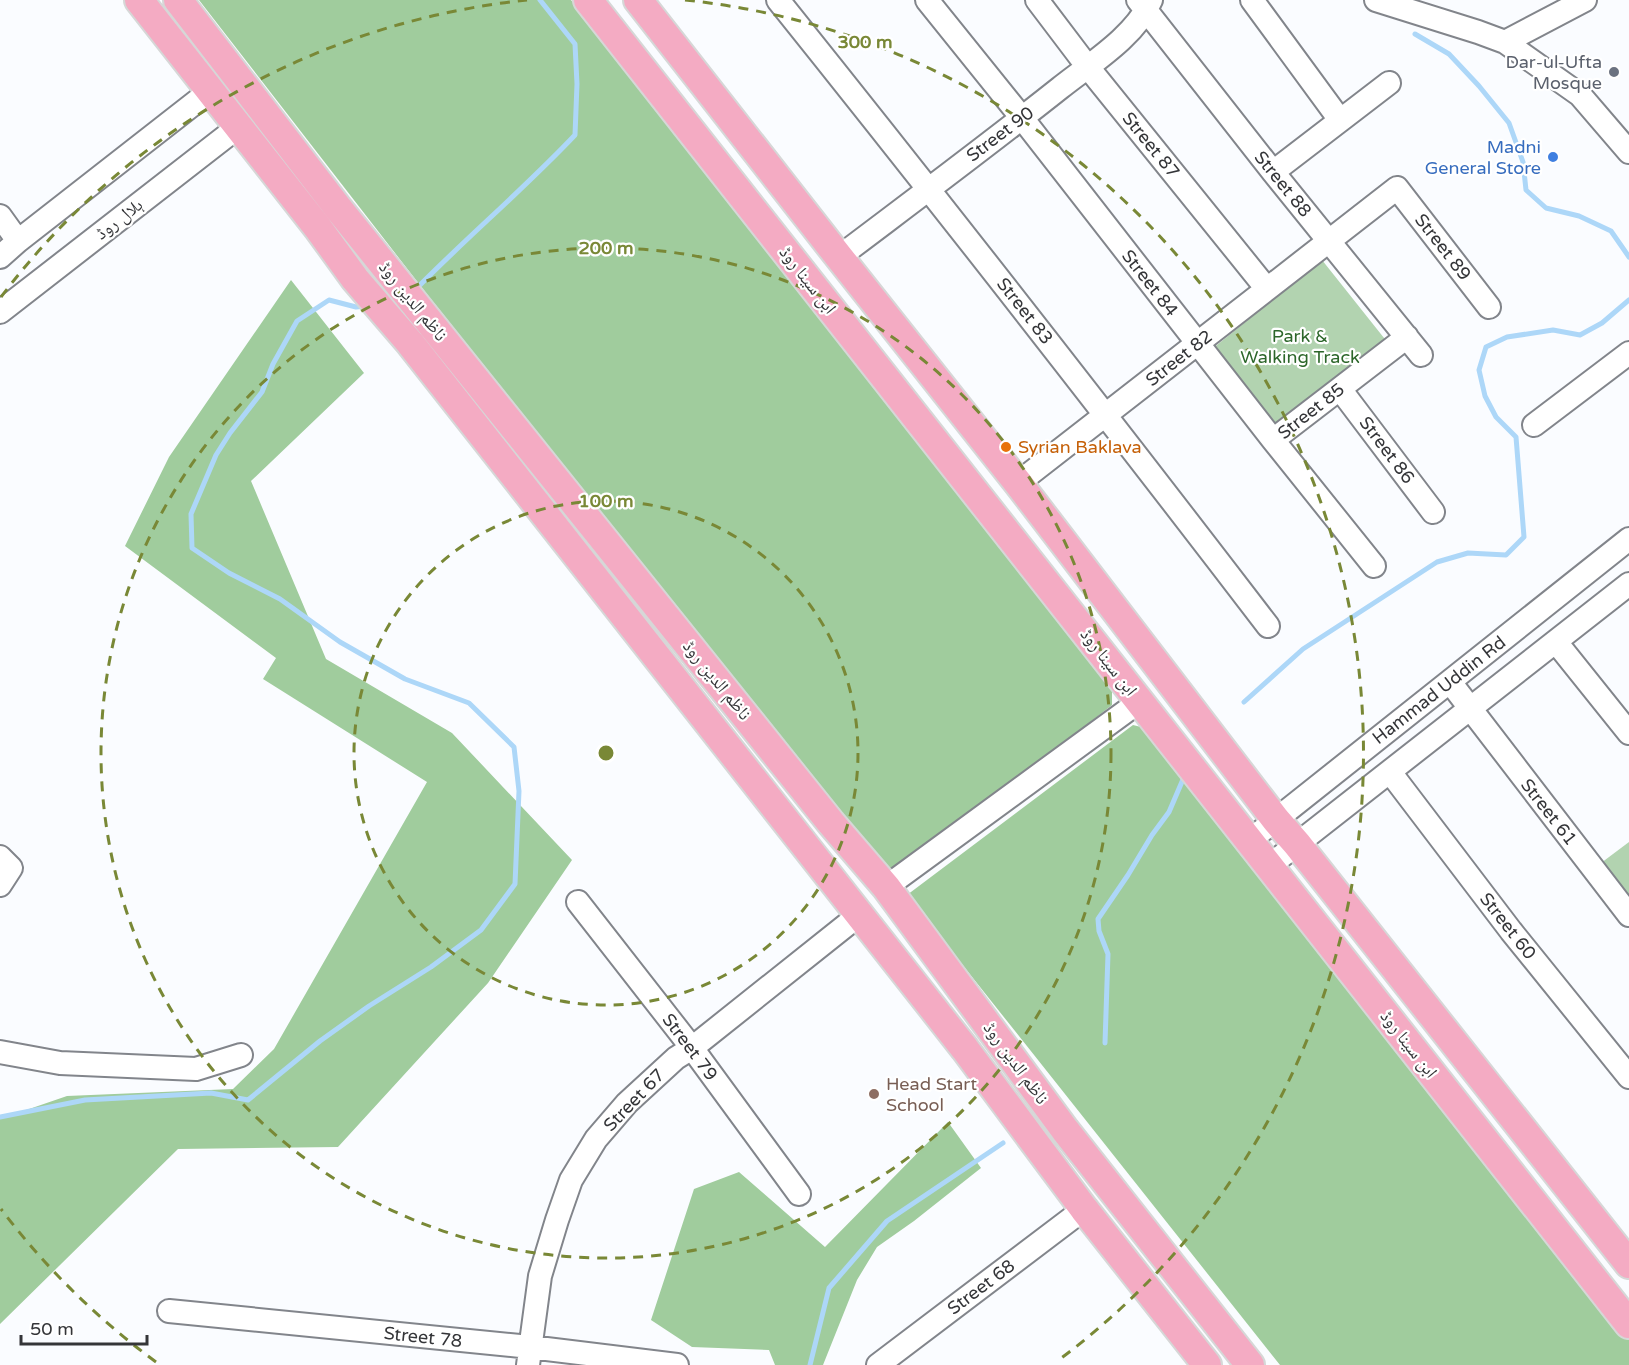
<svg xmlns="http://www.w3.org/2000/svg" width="1629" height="1365" viewBox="0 0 1629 1365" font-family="'Varela Round','Noto Naskh Arabic',sans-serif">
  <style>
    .green { fill: #b2d3b0 }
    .forest { fill: #a0cc9d }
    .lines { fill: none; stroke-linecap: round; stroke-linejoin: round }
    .stream { stroke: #add7f8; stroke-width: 5 }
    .minor-casing { stroke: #82858b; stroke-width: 26 }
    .major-casing { stroke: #d6d7d7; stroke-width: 32 }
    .minor { stroke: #fff; stroke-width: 22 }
    .major { stroke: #f4abc3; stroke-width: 28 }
    .ring { fill: none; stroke: #798836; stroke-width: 3; stroke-dasharray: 10 8 }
    .worship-dot { fill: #6b7280; stroke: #fff; stroke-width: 2 }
    .shop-dot { fill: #3f7fe0; stroke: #fff; stroke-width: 2 }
    .food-dot { fill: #e8710a; stroke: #fff; stroke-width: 2 }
    .education-dot { fill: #8d6e63; stroke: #fff; stroke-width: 2 }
    .labels { text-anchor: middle; stroke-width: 4.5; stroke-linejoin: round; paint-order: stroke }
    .worship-label { font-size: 18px; fill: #5b616d; stroke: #fff; text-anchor: end }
    .street-label { font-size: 18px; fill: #343538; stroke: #fff }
    .shop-label { font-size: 18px; fill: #366cbe; stroke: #fff; text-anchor: end }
    .park-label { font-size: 18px; fill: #2c662a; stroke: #fff }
    .food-label { font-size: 18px; fill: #c56008; stroke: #fff; text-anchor: start }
    .education-label { font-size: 18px; fill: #785e54; stroke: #fff; text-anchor: start }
    .centre { fill: #798836; stroke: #fff; stroke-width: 3 }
    .ring-label { font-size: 18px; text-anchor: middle; font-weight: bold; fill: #798836; stroke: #fff; stroke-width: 4.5; stroke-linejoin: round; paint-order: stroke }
  </style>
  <rect width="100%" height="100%" fill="#fafcff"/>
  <!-- green -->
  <path class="green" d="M 1322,260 L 1388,343 L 1278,432 L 1212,349 Z
    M 1629,842 L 1629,908 L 1597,866 Z"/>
  <!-- forest -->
  <path class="forest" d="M 199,0 L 571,0 L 1112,685 L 1112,705 L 902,869 L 891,871 L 879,861 L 426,293 Z
    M 291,280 L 364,373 L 251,481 L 326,659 L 452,733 L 572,860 L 488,983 L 338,1147 L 178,1149 L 0,1324 L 0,1119 L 67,1096 L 233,1089 L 274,1049 L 427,782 L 263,679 L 276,658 L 125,546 L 169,457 Z
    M 1133,725 L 1149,729 L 1629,1338 L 1629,1365 L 1280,1365 L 907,895 Z
    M 948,1122 L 981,1168 L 914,1221 L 877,1247 L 857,1280 L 823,1365 L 775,1365 L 769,1350 L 692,1347 L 651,1320 L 694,1189 L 739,1172 L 825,1247 Z"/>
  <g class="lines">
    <!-- stream -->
    <path class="stream" d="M 1415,34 L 1449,54 L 1479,86 L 1509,123 L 1523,162 L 1526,190 L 1546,208 L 1579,216 L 1611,231 L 1629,257
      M 415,290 C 467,237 524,189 575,135 L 577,84 L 575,44 L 540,0
      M 1244,702 L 1303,649 L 1437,562 L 1468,553 L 1506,555 L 1524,537 L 1516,437 L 1496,417 L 1485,396 L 1479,370 L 1486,347 L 1507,337 L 1553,330 L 1580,335 L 1602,323 L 1629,300
      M 1105,1043 L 1108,954 L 1099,931 L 1098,919 L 1128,875 L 1152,835 L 1169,812 L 1184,777
      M 0,1117 L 85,1100 L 211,1093 L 248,1100 L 320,1041 L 369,1006 L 431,967 L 481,930 L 515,884 L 519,791 L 514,747 L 469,703 L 405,679 L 340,642 L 280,599 L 229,573 L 192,548 L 191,514 L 216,455 L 230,433 L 262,392 L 273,364 L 297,321 L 329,300 L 356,307 L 366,306
      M 810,1365 L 829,1288 L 887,1221 L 1003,1143"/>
    <defs>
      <path id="minor" d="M 778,0 C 944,207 1107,416 1268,626
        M 927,0 L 1022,118 L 1273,440 L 1374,566
        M 1037,0 L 1087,66 L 1267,289
        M 1138,0 L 1273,172 L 1421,355
        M 1252,0 L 1340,120
        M 1376,0 L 1478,32 L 1505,42 L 1580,95 L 1629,152
        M 1505,42 L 1585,0
        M 1273,172 L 1389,83
        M 0,216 L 18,241
        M 0,257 L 18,241 L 210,91
        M 839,257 C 913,201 987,146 1060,88 C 1090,64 1136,36 1151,0
        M 0,312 L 238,127
        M 1340,389 L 1433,512
        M 1534,425 L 1629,353
        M 1273,440 L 1407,337
        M 1018,483 L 1397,188 L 1489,307
        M 1556,642 L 1629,733
        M 1450,682 L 1629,915
        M 1390,772 L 1511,931 L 1629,1077
        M 1249,841 L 1629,539
        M 0,857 L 11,868 L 0,885
        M 1269,866 L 1629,584
        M 886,887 L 1140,701
        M 578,902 L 692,1048 L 799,1194
        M 0,1052 L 60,1063 L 196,1069 L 241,1055
        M 169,1311 L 530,1347 L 677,1365
        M 528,1365 L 540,1276 L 557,1220 L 571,1180 L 596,1139 L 627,1103 L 676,1058 L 692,1048 L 859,915
        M 878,1365 L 1084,1209"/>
      <path id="major" d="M 139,0 L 318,228 L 355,279 L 410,343 L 965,1049 L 1084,1209 L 1207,1365
        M 178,0 L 338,208 L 831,823 L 886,887 L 1065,1130 L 1250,1365
        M 588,0 L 1629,1324
        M 638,0 L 839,257 L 1018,483 L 1276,820 L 1297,844 L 1629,1264"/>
    </defs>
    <!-- minor casing -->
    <use href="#minor" class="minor-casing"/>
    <!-- major casing -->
    <use href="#major" class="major-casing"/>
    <!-- minor -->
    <use href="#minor" class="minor"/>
    <!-- major -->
    <use href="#major" class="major"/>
  </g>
  <!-- distance rings -->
  <g class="ring">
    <circle cx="606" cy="753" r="252"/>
    <circle cx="606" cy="753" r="505"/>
    <path d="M156 1362A757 757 0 0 1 1 1209M1 297A757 757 0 0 1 527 0M685 0A757 757 0 0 1 1056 1362"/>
  </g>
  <!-- markers -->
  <circle class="worship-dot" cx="1614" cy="72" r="6"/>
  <circle class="shop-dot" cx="1553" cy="157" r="6"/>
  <circle class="food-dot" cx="1006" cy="447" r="6"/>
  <circle class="education-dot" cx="874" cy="1094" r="6"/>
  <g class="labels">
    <!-- worship labels -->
    <g class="worship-label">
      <text x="1602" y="68">Dar-ul-Ufta<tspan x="1602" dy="21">Mosque</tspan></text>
    </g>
    <!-- street labels -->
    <g class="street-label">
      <text transform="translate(1000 134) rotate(-37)" y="6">Street 90</text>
      <text transform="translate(1151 145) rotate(51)" y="6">Street 87</text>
      <text transform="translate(1283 184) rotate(51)" y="6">Street 88</text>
      <text transform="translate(119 219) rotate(-38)" y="6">ہلال روڈ</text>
      <text transform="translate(1443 247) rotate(52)" y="6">Street 89</text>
      <text transform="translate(808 280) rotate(52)" y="6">ابن سینا روڈ</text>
      <text transform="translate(1150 283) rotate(52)" y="6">Street 84</text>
      <text transform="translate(413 301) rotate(51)" y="6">ناظم الدین روڈ</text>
      <text transform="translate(1025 311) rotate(52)" y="6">Street 83</text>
      <text transform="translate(1179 358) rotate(-38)" y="6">Street 82</text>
      <text transform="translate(1311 411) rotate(-38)" y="6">Street 85</text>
      <text transform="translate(1387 450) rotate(53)" y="6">Street 86</text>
      <text transform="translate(1109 662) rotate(52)" y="6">ابن سینا روڈ</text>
      <text transform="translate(717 680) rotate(51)" y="6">ناظم الدین روڈ</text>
      <text transform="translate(1439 690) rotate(-38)" y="6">Hammad Uddin Rd</text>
      <text transform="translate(1549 812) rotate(52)" y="6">Street 61</text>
      <text transform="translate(1508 926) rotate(52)" y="6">Street 60</text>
      <text transform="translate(1409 1044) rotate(52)" y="6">ابن سینا روڈ</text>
      <text transform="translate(690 1047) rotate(53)" y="6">Street 79</text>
      <text transform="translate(1016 1063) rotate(54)" y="6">ناظم الدین روڈ</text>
      <text transform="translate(634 1100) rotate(-46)" y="6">Street 67</text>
      <text transform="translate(981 1287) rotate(-37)" y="6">Street 68</text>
      <text transform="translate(423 1337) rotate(6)" y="6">Street 78</text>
    </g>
    <!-- shop labels -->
    <g class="shop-label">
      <text x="1541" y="153">Madni<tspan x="1541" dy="21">General Store</tspan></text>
    </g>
    <!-- park labels -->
    <g class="park-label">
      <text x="1300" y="342">Park &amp;<tspan x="1300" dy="21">Walking Track</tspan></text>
    </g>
    <!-- food labels -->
    <g class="food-label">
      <text x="1018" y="453">Syrian Baklava</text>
    </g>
    <!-- education labels -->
    <g class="education-label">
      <text x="886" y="1090">Head Start<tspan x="886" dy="21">School</tspan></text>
    </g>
  </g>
  <circle cx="606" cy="753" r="9" class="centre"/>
  <g class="ring-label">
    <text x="865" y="48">300 m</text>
    <text x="606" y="254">200 m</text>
    <text x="606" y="507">100 m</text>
  </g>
  <!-- scale -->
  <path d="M21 1335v9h126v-9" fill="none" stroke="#343538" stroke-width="3"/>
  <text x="30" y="1335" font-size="18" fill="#343538" stroke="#ffffff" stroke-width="4.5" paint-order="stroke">50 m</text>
</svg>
